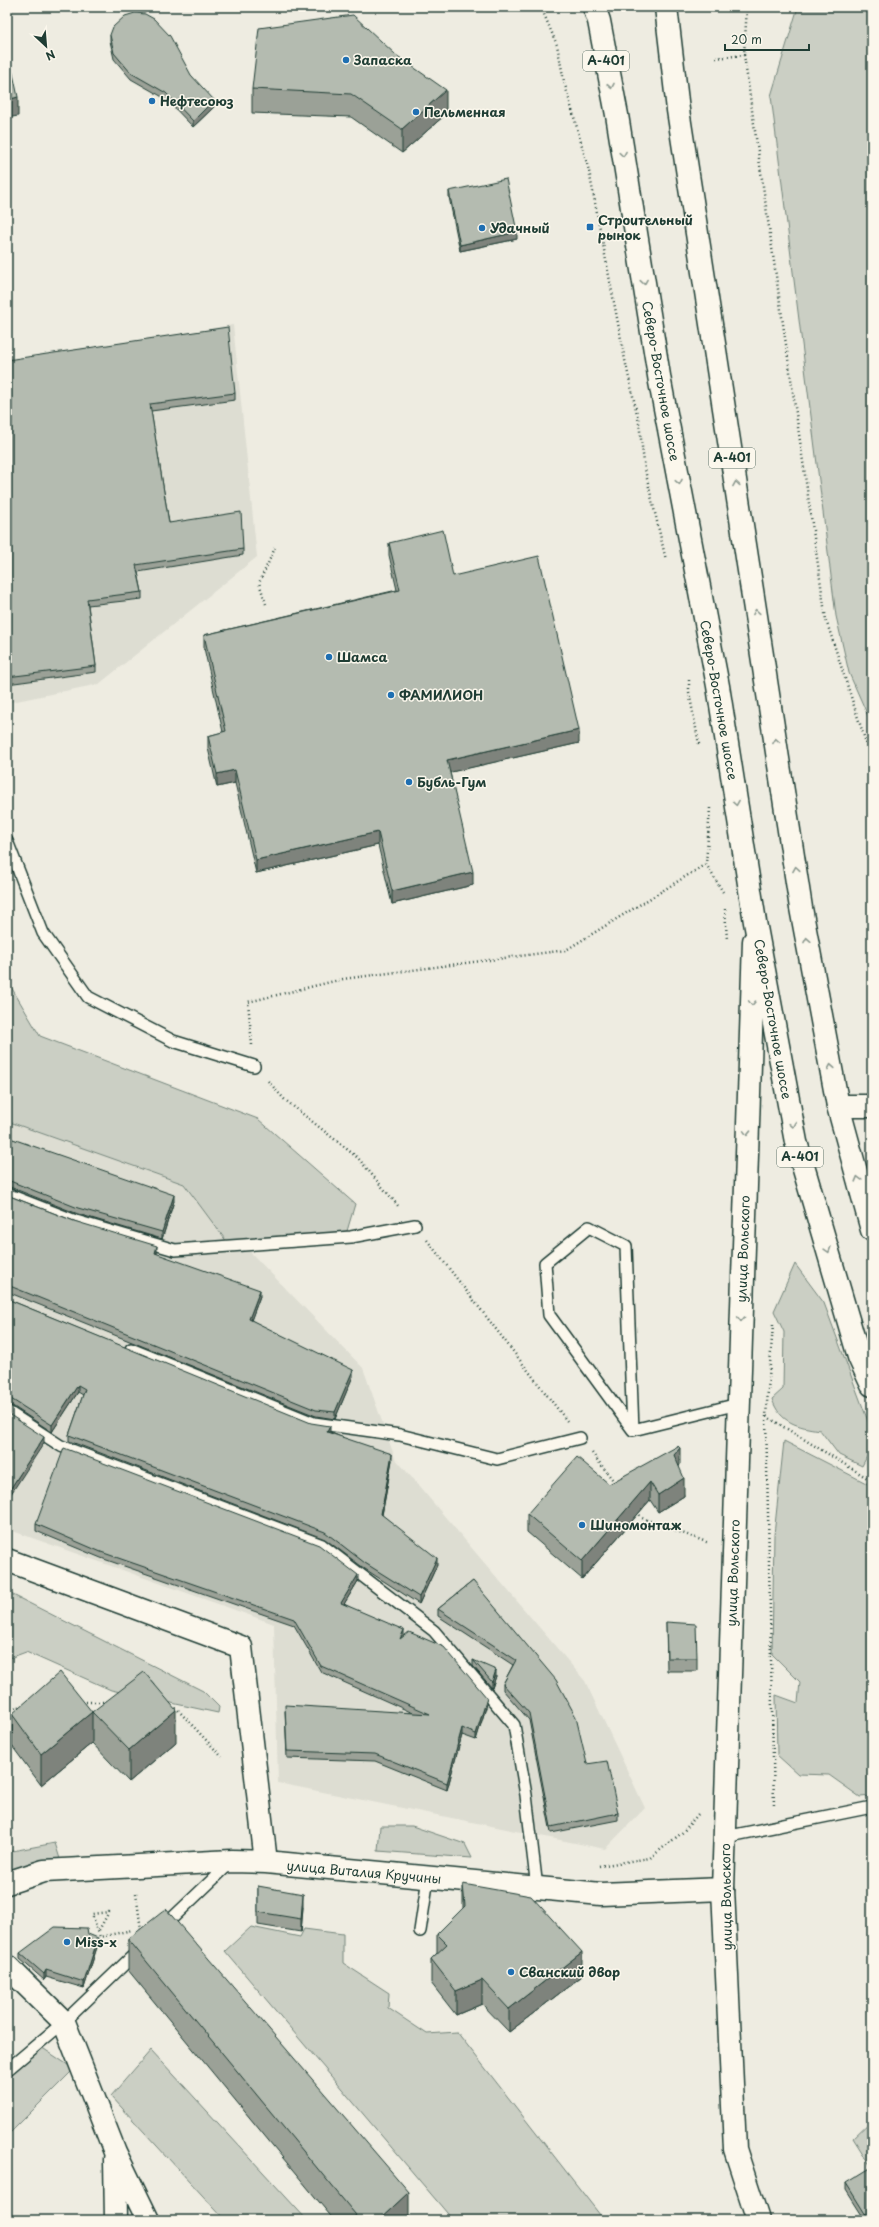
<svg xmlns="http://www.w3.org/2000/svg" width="879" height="2227" viewBox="0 0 879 2227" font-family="'Playpen Sans',sans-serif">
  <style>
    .built { fill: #ddddd2 }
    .green { fill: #cbcfc4; stroke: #75867c }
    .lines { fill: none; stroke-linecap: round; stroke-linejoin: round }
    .lane-casing { stroke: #1f3d34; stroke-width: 14 }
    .street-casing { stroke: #1f3d34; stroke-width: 25 }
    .secondary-casing { stroke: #1f3d34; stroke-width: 25 }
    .primary-casing { stroke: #1f3d34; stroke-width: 25 }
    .path { stroke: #1f3d34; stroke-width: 2.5; stroke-dasharray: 1 3; stroke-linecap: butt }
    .lane { stroke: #fbf7ec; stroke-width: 11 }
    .street { stroke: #fbf7ec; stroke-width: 22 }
    .secondary { stroke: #fbf7ec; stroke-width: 22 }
    .primary { stroke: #fbf7ec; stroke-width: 22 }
    .wall { fill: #9ba197; stroke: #1f3d34 }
    .shaded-wall { fill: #7e837b; stroke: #1f3d34 }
    .building { fill: #b4bbb0; stroke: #1f3d34 }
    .oneway { stroke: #8d9a90 }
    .poi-dot { fill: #1f6fb2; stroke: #fbf7ec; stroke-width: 1.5 }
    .labels { text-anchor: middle; stroke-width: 3; stroke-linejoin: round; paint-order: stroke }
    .shield { fill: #fbf7ec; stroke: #61756b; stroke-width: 1 }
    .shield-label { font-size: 12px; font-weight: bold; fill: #1f3d34 }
    .poi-label { font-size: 13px; font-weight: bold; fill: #1f3d34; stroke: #fbf7ec; text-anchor: start }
    .street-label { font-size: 13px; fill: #1f3d34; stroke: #fbf7ec }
  </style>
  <rect width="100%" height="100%" fill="#eeece1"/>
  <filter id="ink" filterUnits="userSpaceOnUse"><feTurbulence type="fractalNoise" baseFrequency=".025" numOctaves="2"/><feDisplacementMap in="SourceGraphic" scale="8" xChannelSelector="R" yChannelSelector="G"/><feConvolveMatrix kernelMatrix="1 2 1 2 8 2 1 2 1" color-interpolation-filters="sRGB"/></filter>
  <g filter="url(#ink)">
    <!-- built -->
    <path class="built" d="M 233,325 L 257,557 L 99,684 L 7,703 L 7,363 Z
      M 7,1121 L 184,1184 L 363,1368 L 395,1458 L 585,1681 L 645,1808 L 605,1849 L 278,1783 L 274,1624 L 7,1529 Z"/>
    <!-- green -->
    <path class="green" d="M 798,7 L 872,7 L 872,725 L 849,673 L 836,616 L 771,96 Z
      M 7,980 L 40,1036 L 258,1119 L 355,1204 L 347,1231 L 227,1242 L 184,1184 L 7,1121 Z
      M 795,1264 L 824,1303 L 872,1432 L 872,1447 L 862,1466 L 839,1455 L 820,1430 C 798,1427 780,1423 772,1399 L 783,1389 L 784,1332 L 774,1311 Z
      M 784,1441 L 872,1486 L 872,1796 L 860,1797 L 829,1775 L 798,1774 L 777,1755 L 776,1695 L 798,1703 L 800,1682 L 772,1654 L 774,1535 Z
      M 11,1594 L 203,1691 L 219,1707 L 218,1713 L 111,1690 L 26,1652 L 7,1659 L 7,1595 Z
      M 380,1826 L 412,1826 L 465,1844 L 472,1858 L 378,1851 Z
      M 55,1843 L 61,1862 L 7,1878 L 7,1852 Z
      M 251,1927 L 300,1937 L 304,1929 L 343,1934 L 343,1963 L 389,1993 L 388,2008 L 427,2034 L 457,2032 L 604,2220 L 453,2220 L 225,1951 Z
      M 41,2047 L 74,2069 L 7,2136 L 7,2077 Z
      M 151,2050 L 307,2220 L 225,2220 L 111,2096 Z
      M 872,2120 L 872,2168 L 853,2138 Z"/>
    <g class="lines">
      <defs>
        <path id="lane" d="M 7,841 L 43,933 L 88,997 L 173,1041 L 254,1066
          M 7,1194 L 76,1221 L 175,1250 L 351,1237 L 415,1225
          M 131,1349 L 314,1423 L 400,1435 L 497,1459 L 580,1438
          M 7,1411 L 61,1446 L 322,1545 L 434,1631 L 514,1725 L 526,1795 L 537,1888
          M 633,1430 L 626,1246 L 589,1227 L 545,1263 L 549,1315 L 633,1430 L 738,1404
          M 725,1837 L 872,1807
          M 163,1927 L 230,1863
          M 420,1931 L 428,1878
          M 7,2070 L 64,2022 L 139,1950"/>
        <path id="street" d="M 838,1106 L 872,1106
          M 7,1560 L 241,1647 L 266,1862
          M 7,1883 L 44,1871 L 232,1861 L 266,1862 L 601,1894 L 723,1889 L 754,941
          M 7,1966 L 64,2022 L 115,2152 L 148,2220
          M 115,2159 L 116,2220"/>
        <path id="secondary" d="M 723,1889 L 735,2149 L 758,2220"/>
        <path id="primary" d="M 594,7 L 599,21 L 617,115 L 660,382 L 718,686 L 755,922 L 796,1142 L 859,1357 L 872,1385
          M 666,7 L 678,110 L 801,908 L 838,1106 L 872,1230"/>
      </defs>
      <!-- lane casing -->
      <use href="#lane" class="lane-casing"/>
      <!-- street casing -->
      <use href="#street" class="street-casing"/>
      <!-- secondary casing -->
      <use href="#secondary" class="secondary-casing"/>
      <!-- primary casing -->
      <use href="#primary" class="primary-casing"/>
      <!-- path -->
      <path class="path" d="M 541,7 L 557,45 L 564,81 L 589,171 L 625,360 L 639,423 L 645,470 L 666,560
        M 744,55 L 826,620 L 872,761
        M 716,58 L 744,55 L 747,7
        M 266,604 L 259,583 L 275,548
        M 689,680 L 689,692 L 699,744
        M 710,808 L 706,864 L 723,892
        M 725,909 L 727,940
        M 252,1045 L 248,1002 L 343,979 L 566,950 L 706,864
        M 268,1081 L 284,1099 L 358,1158 L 399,1207
        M 427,1240 L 567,1421
        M 773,1325 L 766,1416 L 872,1481
        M 766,1416 L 774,1807
        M 592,1453 L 616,1484
        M 637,1512 L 642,1518 L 709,1543
        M 82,1702 L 107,1702
        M 171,1707 L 177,1709 L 222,1757
        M 7,1709 L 24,1706
        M 599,1866 L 650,1858 L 683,1832 L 699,1813
        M 136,1893 L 141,1930
        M 99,1930 L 109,1912 L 92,1914 L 100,1937 L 132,1930"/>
      <!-- lane -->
      <use href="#lane" class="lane"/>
      <!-- street -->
      <use href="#street" class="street"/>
      <!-- secondary -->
      <use href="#secondary" class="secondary"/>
      <!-- primary -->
      <use href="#primary" class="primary"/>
    </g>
    <!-- wall -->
    <path class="wall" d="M 110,35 L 191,75 L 214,107 L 193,127 L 166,99 L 131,79 L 114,59 L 110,41 Z
      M 396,55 L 446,114 L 402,153 L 351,117 L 252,113 L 252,89 Z
      M 449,191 L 517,239 L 460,251 L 449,197 Z
      M 7,360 L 235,393 L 235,400 L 151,411 L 169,523 L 243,549 L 243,555 L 138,572 L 142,592 L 142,599 L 88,605 L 96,666 L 96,672 L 7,684 Z
      M 389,543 L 453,576 L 579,743 L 450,772 L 473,885 L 392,904 L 378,845 L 256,873 L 235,783 L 217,787 L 208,748 L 208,736 L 223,732 L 204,648 L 204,635 L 397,590 L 389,555 Z
      M 7,1137 L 174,1201 L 162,1239 L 78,1214 L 10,1187 L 7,1188 Z
      M 7,1195 L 74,1221 L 157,1252 L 157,1254 L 260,1296 L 251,1320 L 353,1376 L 335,1419 L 316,1416 L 10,1293 L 7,1293 Z
      M 7,1299 L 330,1432 L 392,1460 L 382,1515 L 437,1565 L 419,1604 L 365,1569 L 325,1539 L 69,1441 L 69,1435 L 83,1395 L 78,1392 L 52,1432 L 11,1405 L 7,1404 Z
      M 680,1465 L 679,1466 L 684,1496 L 658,1512 L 650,1500 L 582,1579 L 527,1532 L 527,1514 L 609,1484 Z
      M 36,1524 L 358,1581 L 344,1604 L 404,1636 L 487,1704 L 476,1740 L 462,1735 L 447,1790 L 375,1761 L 287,1758 L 285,1711 L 413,1713 L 321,1672 L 294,1625 L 101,1558 L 36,1531 Z
      M 473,1581 L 587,1764 L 618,1813 L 618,1820 L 551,1833 L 529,1720 L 503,1690 L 503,1684 L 513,1665 L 438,1616 L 438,1609 Z
      M 666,1622 L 697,1658 L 697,1671 L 667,1671 Z
      M 473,1660 L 496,1676 L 492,1688 L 473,1666 Z
      M 7,1708 L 12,1714 L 92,1712 L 176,1742 L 129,1782 L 92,1743 L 41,1785 L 12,1746 L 7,1750 Z
      M 463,1884 L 582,1976 L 509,2032 L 482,2004 L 456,2015 L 431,1983 L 431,1959 L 437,1953 L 437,1934 L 463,1908 Z
      M 258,1886 L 303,1907 L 301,1932 L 258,1925 Z
      M 128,1939 L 409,2220 L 334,2220 L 128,1970 Z
      M 98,1944 L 84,1988 L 46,1977 L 44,1980 L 20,1959 L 20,1953 Z
      M 846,2183 L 872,2220 L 865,2220 L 846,2190 Z"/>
    <!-- shaded-wall -->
    <path class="shaded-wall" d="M 446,90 L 446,114 L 402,153 L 402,129 Z
      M 18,97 L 18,116 L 7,118 L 7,100 Z
      M 214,100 L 214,107 L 193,127 L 193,121 Z
      M 517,232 L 517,239 L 460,251 L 460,245 Z
      M 579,730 L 579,743 L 447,773 L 447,760 Z
      M 235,770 L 235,783 L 217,787 L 217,774 Z
      M 378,832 L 378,845 L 256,873 L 256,860 Z
      M 473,872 L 473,885 L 392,904 L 392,891 Z
      M 174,1195 L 174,1201 L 162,1239 L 162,1232 Z
      M 157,1246 L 157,1252 L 155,1259 L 155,1253 Z
      M 260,1290 L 260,1296 L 249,1326 L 249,1319 Z
      M 353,1370 L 353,1376 L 335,1419 L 335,1412 Z
      M 78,1385 L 78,1392 L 52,1432 L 52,1425 Z
      M 330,1426 L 330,1432 L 327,1432 Z
      M 44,1437 L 44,1443 L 7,1500 L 7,1494 Z
      M 680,1448 L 680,1465 L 674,1472 L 674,1455 Z
      M 392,1454 L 392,1460 L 381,1520 L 381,1514 Z
      M 684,1478 L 684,1496 L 658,1512 L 658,1495 Z
      M 650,1482 L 650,1500 L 582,1579 L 582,1561 Z
      M 437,1558 L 437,1565 L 419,1604 L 419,1597 Z
      M 358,1575 L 358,1581 L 341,1609 L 341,1603 Z
      M 404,1630 L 404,1637 L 400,1639 Z
      M 496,1670 L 496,1676 L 492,1688 L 492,1682 Z
      M 487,1698 L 487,1704 L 476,1740 L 476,1734 Z
      M 176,1710 L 176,1742 L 129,1782 L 129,1750 Z
      M 92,1712 L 92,1743 L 41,1785 L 41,1754 Z
      M 12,1714 L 12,1746 L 7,1750 L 7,1718 Z
      M 462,1728 L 462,1735 L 447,1790 L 447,1783 Z
      M 303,1894 L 303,1907 L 301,1932 L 301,1919 Z
      M 98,1938 L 98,1944 L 84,1988 L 84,1982 Z
      M 582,1952 L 582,1976 L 509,2032 L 509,2009 Z
      M 46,1970 L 46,1977 L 44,1980 L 44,1974 Z
      M 482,1980 L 482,2004 L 456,2015 L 456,1991 Z
      M 409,2192 L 409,2220 L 379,2220 Z"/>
    <!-- building -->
    <path class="building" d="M 135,13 L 145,14 L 154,19 L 170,36 L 191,75 L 214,100 L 193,121 L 166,93 L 131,73 L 114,53 L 110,35 L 113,27 L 125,16 Z
      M 353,15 L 396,55 L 446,90 L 402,129 L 351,94 L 252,89 L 259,28 Z
      M 7,46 L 18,97 L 7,100 Z
      M 506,179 L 517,232 L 460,245 L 449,191 Z
      M 228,327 L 235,393 L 150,404 L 169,523 L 241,512 L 243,549 L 136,565 L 142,592 L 87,599 L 96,666 L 7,677 L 7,360 Z
      M 443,530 L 453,576 L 539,556 L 579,730 L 447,760 L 473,872 L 392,891 L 378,832 L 256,860 L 235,770 L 217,774 L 208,736 L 226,731 L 204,635 L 400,590 L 389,543 Z
      M 7,1137 L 174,1195 L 162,1232 L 78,1208 L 10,1181 L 7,1181 Z
      M 7,1195 L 74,1221 L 157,1246 L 155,1253 L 260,1290 L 249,1319 L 353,1370 L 335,1412 L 316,1410 L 10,1286 L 7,1286 Z
      M 7,1299 L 311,1423 L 330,1426 L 327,1432 L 392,1454 L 381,1514 L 437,1558 L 419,1597 L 365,1563 L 325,1532 L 69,1435 L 85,1389 L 78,1385 L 52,1425 L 11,1399 L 7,1397 Z
      M 7,1413 L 44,1437 L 7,1494 Z
      M 678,1446 L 680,1448 L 674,1455 L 684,1478 L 658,1495 L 650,1482 L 582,1561 L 527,1514 L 577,1457 L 609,1484 Z
      M 64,1448 L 319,1545 L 358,1575 L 341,1603 L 404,1630 L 400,1639 L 409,1632 L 444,1647 L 487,1698 L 476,1734 L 462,1728 L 447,1783 L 375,1754 L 287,1751 L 285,1705 L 430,1714 L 321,1666 L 294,1619 L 101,1552 L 36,1524 Z
      M 473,1581 L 556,1680 L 576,1717 L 587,1764 L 607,1761 L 618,1813 L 551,1827 L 529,1713 L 503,1684 L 516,1660 L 438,1609 Z
      M 666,1622 L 696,1624 L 697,1658 L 667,1658 Z
      M 473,1660 L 496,1670 L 492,1682 Z
      M 60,1672 L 92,1712 L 41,1754 L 12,1714 Z
      M 144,1672 L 176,1710 L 129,1750 L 92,1712 Z
      M 7,1708 L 12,1714 L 7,1718 Z
      M 463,1884 L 531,1896 L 582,1952 L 509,2009 L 482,1980 L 456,1991 L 431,1959 L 447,1944 L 437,1934 L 465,1906 Z
      M 258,1886 L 303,1894 L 301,1919 L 258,1912 Z
      M 166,1909 L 409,2192 L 379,2220 L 360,2220 L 128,1939 Z
      M 55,1927 L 87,1928 L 88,1934 L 98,1938 L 84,1982 L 46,1970 L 44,1974 L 20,1953 Z
      M 872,2167 L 872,2220 L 869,2220 L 846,2183 Z"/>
    <!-- one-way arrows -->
    <defs><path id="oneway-chevron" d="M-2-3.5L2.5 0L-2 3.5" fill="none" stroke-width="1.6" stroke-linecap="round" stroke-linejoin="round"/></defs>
    <g class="oneway">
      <use href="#oneway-chevron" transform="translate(611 86) rotate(79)"/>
      <use href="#oneway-chevron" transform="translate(623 154) rotate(81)"/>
      <use href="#oneway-chevron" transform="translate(644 282) rotate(81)"/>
      <use href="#oneway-chevron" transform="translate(679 482) rotate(79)"/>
      <use href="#oneway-chevron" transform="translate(736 484) rotate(-99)"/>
      <use href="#oneway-chevron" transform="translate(756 612) rotate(-99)"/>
      <use href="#oneway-chevron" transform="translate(776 741) rotate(-99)"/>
      <use href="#oneway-chevron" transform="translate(736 803) rotate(81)"/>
      <use href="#oneway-chevron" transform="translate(796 869) rotate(-99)"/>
      <use href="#oneway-chevron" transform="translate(807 940) rotate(-100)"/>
      <use href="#oneway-chevron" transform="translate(752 1003) rotate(92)"/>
      <use href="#oneway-chevron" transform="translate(831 1067) rotate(-100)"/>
      <use href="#oneway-chevron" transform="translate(793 1125) rotate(80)"/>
      <use href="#oneway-chevron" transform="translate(747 1133) rotate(92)"/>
      <use href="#oneway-chevron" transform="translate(858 1179) rotate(-105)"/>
      <use href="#oneway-chevron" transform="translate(828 1250) rotate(73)"/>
      <use href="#oneway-chevron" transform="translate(741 1319) rotate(92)"/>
    </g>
  </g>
  <!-- markers -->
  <g class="poi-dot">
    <circle cx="346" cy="60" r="4"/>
    <circle cx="152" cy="101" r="4"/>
    <circle cx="416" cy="112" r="4"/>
    <rect x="586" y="223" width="8" height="8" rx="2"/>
    <circle cx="482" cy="228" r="4"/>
    <circle cx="329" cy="657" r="4"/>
    <circle cx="391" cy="695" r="4"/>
    <circle cx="409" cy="782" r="4"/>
    <circle cx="582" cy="1525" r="4"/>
    <circle cx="67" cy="1942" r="4"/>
    <circle cx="511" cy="1972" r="4"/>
  </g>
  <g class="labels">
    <!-- shield labels -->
    <g class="shield">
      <rect x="583" y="51" width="46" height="20" rx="3"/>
      <rect x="709" y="448" width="46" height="20" rx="3"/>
      <rect x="777" y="1147" width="46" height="20" rx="3"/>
    </g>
    <g class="shield-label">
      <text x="606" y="65">А-401</text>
      <text x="732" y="462">А-401</text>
      <text x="800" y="1161">А-401</text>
    </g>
    <!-- poi labels -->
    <g class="poi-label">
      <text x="354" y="65">Запаска</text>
      <text x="160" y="106">Нефтесоюз</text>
      <text x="424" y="117">Пельменная</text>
      <text x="598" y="225">Строительный<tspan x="598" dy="15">рынок</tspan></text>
      <text x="490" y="233">Удачный</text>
      <text x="337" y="662">Шамса</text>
      <text x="399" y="700">ФАМИЛИОН</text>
      <text x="417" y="787">Бубль-Гум</text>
      <text x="590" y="1530">Шиномонтаж</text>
      <text x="75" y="1947">Miss-x</text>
      <text x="519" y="1977">Сванский двор</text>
    </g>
    <!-- street labels -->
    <g class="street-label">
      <text transform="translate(661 381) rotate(80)" y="5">Северо-Восточное шоссе</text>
      <text transform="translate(719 700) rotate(80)" y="5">Северо-Восточное шоссе</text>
      <text transform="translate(773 1019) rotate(80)" y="5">Северо-Восточное шоссе</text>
      <text transform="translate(743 1249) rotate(-88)" y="5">улица Вольского</text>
      <text transform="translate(733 1573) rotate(-88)" y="5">улица Вольского</text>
      <text transform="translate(364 1872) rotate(5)" y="5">улица Виталия Кручины</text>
      <text transform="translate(726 1897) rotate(-91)" y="5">улица Вольского</text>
    </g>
  </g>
  <!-- margin -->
  <rect width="879" height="2227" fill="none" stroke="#fbf7ec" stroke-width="24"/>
  <rect x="12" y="12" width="855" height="2203" fill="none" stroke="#1f3d34" stroke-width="1.5" filter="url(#ink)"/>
  <!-- north arrow -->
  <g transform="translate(46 46) rotate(154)" stroke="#fbf7ec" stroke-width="3" paint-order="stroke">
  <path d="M0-3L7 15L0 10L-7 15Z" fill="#1f3d34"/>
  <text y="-6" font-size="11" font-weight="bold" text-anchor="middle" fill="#1f3d34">N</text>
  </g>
  <!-- scale -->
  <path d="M725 44v6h84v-6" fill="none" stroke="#1f3d34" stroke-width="2"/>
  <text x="731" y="44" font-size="12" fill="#1f3d34" stroke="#fbf7ec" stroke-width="3" paint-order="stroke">20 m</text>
</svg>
